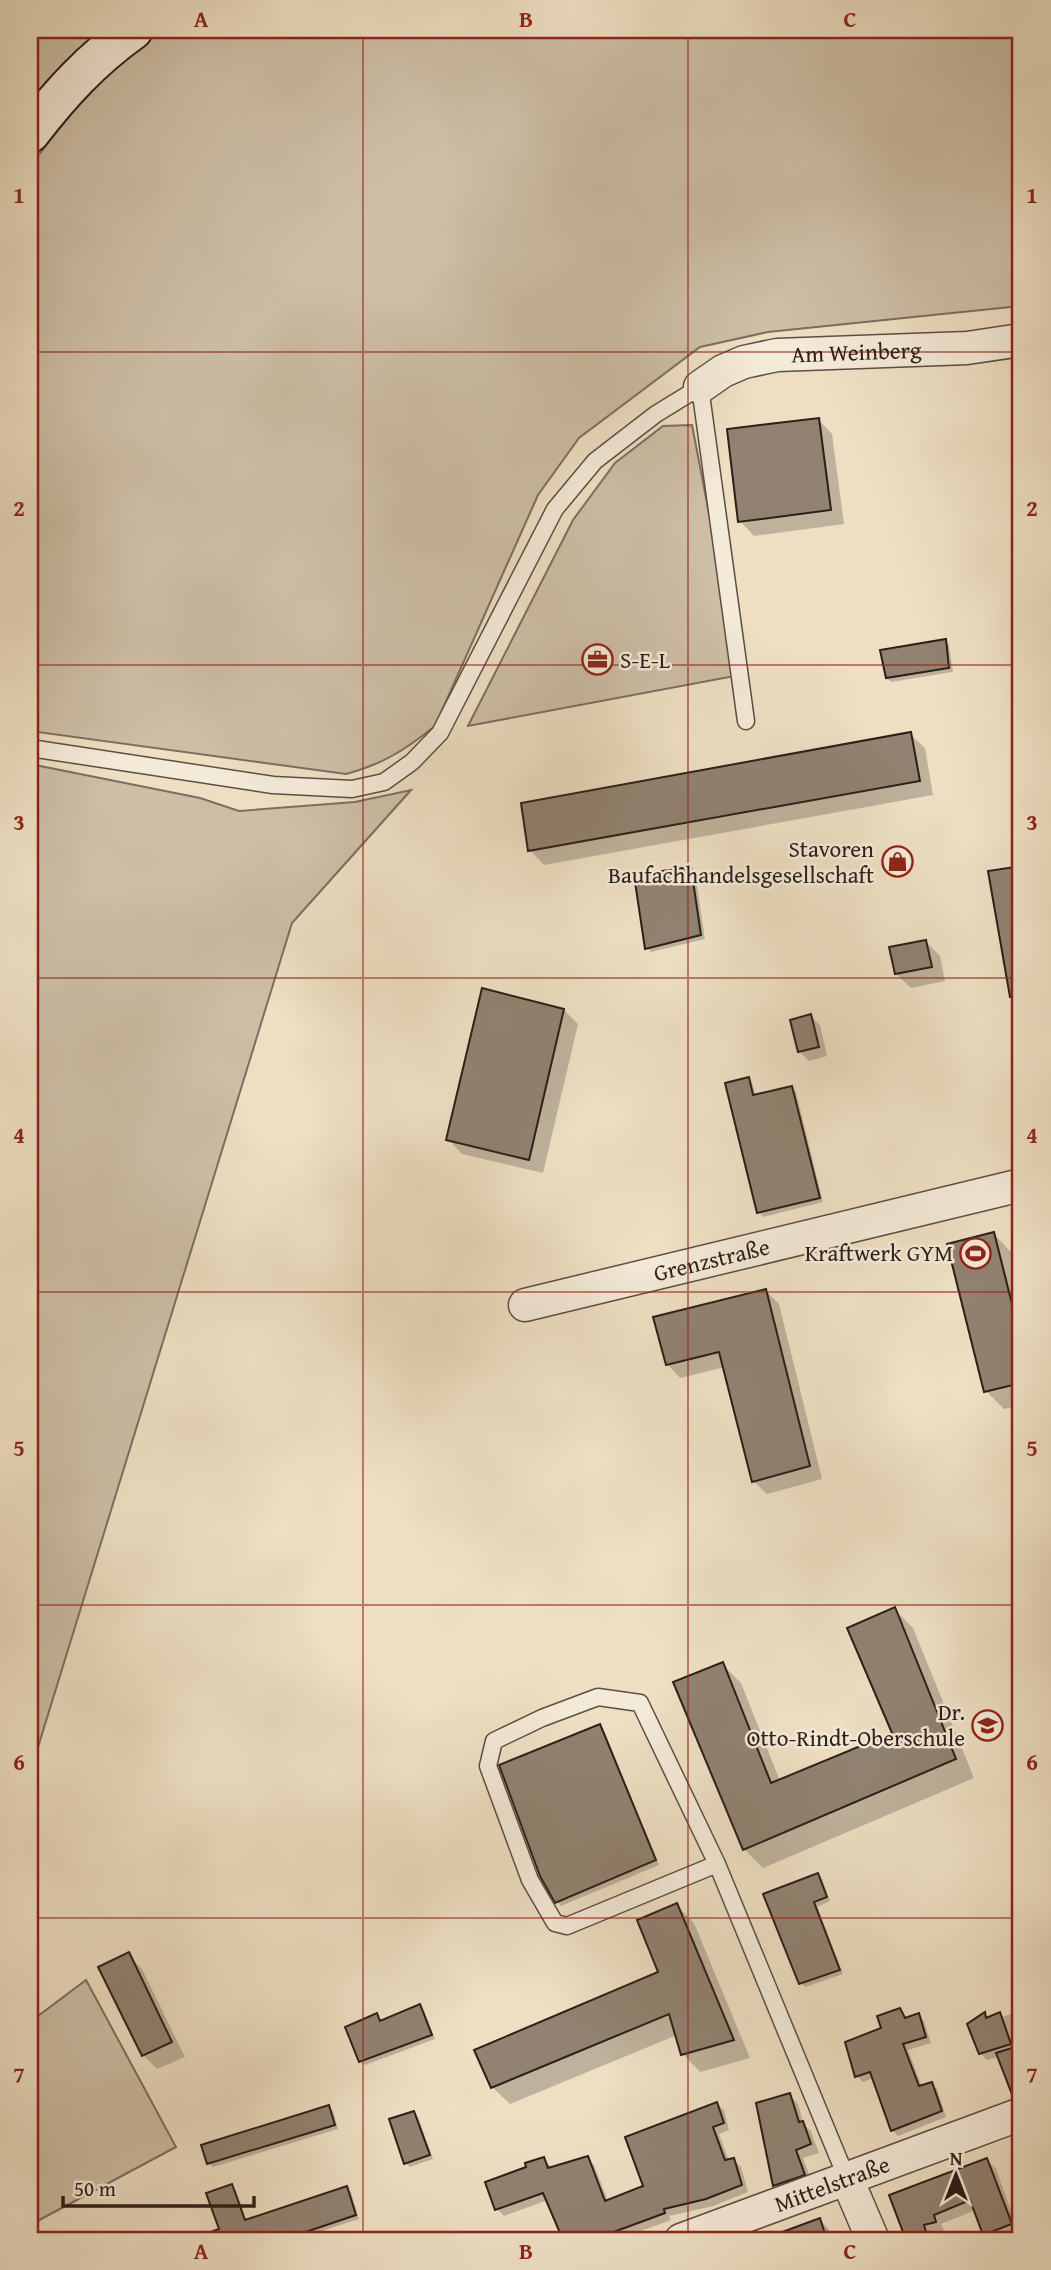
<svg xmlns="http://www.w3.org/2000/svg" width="1051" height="2270" viewBox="0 0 1051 2270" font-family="'Gentium Book Plus',serif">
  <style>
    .green { fill: #cdbea6; stroke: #7c6e60; stroke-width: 2 }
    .shadow { fill: #0003 }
    .building { fill: #918271; stroke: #2c1e19; stroke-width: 2 }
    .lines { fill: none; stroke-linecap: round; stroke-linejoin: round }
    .lane-casing { stroke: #5c4e44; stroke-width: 19 }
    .street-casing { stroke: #5c4e44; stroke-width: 35 }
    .secondary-casing { stroke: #2c1e19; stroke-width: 42 }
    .lane { stroke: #f4ead8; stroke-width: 16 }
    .street { stroke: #f4ead8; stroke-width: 32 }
    .secondary { stroke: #f4ead8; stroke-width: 38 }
    .grid { fill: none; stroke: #8f2418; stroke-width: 2; stroke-opacity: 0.55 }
    .labels { text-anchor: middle; stroke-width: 5; stroke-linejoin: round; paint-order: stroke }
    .street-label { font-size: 23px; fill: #2c1e19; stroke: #f4ead8 }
    .poi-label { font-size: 23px; fill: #2c1e19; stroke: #f4ead8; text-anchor: end }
    .neatline { fill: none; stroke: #8f2418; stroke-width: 2.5 }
    .grid-label { font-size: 23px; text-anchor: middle; font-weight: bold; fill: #8f2418 }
  </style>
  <rect width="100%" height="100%" fill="#eedfc3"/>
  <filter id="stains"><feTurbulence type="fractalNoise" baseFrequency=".00286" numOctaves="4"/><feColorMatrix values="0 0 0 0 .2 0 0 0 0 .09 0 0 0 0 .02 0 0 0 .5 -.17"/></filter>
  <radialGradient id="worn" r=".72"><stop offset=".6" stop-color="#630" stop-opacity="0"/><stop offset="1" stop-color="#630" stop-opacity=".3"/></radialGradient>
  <!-- green -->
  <path class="green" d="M 30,30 L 104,30 L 47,81 L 30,103 Z
    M 161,30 L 1021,30 L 1021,306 L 768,332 L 700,347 L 579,438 L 538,495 L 435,726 C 405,750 383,764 346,774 L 30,731 L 30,166 L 82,100 L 128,55 Z
    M 692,425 L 740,675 L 468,726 L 573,520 L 615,463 L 663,426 Z
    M 30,764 L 200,798 L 239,811 L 355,802 L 411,790 L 292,923 L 30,1773 Z
    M 86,1980 L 176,2147 L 30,2225 L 30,2022 Z"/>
  <!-- shadow -->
  <path class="shadow" d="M 818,419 L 832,434 L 844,524 L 754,536 L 740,521 Z
    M 945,640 L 949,645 L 953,672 L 891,682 L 887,678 Z
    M 910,734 L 925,748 L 933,795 L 544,865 L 530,850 Z
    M 1021,867 L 1021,1048 L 990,873 Z
    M 690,869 L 695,873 L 705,939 L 651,952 L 647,948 Z
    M 926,942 L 940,956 L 945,981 L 911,988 L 896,974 Z
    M 564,1010 L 578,1024 L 543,1173 L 462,1154 L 448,1139 Z
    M 810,1016 L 820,1025 L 827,1056 L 809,1061 L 799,1051 Z
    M 748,1079 L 752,1083 L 756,1096 L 792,1088 L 796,1092 L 823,1202 L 763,1217 L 759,1212 Z
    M 994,1234 L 1011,1252 L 1021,1291 L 1021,1405 L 1004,1409 L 986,1391 Z
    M 766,1291 L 779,1304 L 822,1479 L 767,1494 L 753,1481 L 725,1367 L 680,1378 L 667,1364 Z
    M 894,1609 L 913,1628 L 974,1778 L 763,1868 L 744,1849 L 675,1683 L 722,1664 L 741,1683 L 780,1781 L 894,1734 Z
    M 599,1726 L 604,1731 L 659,1865 L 561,1906 L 557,1901 Z
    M 818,1875 L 822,1879 L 830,1901 L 817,1907 L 843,1974 L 805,1987 L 801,1983 Z
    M 676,1905 L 694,1923 L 750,2058 L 700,2072 L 683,2054 L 677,2035 L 510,2104 L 492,2087 L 661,1972 Z
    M 128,1955 L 142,1969 L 185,2057 L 157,2069 L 143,2055 Z
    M 420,2006 L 424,2010 L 435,2039 L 365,2065 L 361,2061 L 377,2015 L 382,2022 Z
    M 900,2010 L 907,2019 L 918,2015 L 924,2021 L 931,2043 L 908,2050 L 922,2087 L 931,2084 L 937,2089 L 946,2117 L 898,2136 L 892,2130 L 874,2078 L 863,2082 L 857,2076 L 883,2029 Z
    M 1021,2011 L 1021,2092 L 1018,2093 L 999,2057 L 987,2060 L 980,2053 L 984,2014 L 989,2019 L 999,2014 L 1002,2017 Z
    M 789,2095 L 798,2104 L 804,2125 L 811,2131 L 819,2153 L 803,2158 L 812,2183 L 784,2194 L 775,2185 Z
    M 717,2104 L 724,2110 L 729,2130 L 719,2134 L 729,2161 L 734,2160 L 741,2167 L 748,2192 L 713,2206 L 669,2216 L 671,2220 L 616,2240 L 564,2240 L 548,2200 L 504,2216 L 497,2209 L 529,2168 L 544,2159 L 552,2168 L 587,2158 L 594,2165 L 608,2201 L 645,2187 Z
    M 328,2107 L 333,2111 L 338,2129 L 213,2167 L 209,2163 Z
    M 414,2113 L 418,2117 L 433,2159 L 410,2167 L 406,2163 Z
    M 987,2160 L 996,2169 L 1019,2233 L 999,2240 L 991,2240 L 985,2234 L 976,2210 L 941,2224 L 944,2230 L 931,2234 L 933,2240 L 909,2240 L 908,2239 Z
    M 232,2186 L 236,2190 L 247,2222 L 346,2188 L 351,2192 L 359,2219 L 294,2240 L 223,2240 L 209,2194 Z
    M 819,2220 L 828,2228 L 832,2240 L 779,2240 L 777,2236 Z"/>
  <!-- building -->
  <path class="building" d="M 819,418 L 831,510 L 738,522 L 727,429 Z
    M 946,639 L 949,668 L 886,678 L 880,650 Z
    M 911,732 L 920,781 L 528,851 L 521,803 Z
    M 1021,866 L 1021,996 L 1010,997 L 988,871 Z
    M 691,867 L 701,935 L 645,949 L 634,875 Z
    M 926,940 L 932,967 L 895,974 L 889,947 Z
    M 482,988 L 564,1009 L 529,1160 L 446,1140 Z
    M 811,1014 L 819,1047 L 798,1052 L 790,1020 Z
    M 749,1077 L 753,1095 L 792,1086 L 820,1198 L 757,1213 L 725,1083 Z
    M 994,1232 L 1021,1340 L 1021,1383 L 984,1392 L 947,1244 Z
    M 766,1289 L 810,1466 L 752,1482 L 719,1352 L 666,1365 L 653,1317 Z
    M 895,1607 L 956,1759 L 743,1850 L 673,1682 L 723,1662 L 771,1783 L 892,1733 L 847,1628 Z
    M 600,1724 L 656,1860 L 555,1903 L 540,1876 L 499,1765 Z
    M 818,1873 L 827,1897 L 814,1902 L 840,1970 L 799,1984 L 763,1894 Z
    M 677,1903 L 734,2040 L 681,2055 L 669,2014 L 491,2088 L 474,2050 L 658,1972 L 637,1920 Z
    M 129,1952 L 172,2042 L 142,2056 L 98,1967 Z
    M 420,2004 L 432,2035 L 359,2062 L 345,2027 L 377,2013 L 380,2021 Z
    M 900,2008 L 905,2018 L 919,2013 L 926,2037 L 903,2044 L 919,2086 L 932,2082 L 942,2111 L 891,2131 L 870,2072 L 855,2077 L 845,2042 L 881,2028 L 877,2016 Z
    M 985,2012 L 986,2018 L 1000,2012 L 1011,2044 L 979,2054 L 967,2024 Z
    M 1021,2045 L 1021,2096 L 1013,2097 L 996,2053 Z
    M 790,2093 L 799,2122 L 803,2121 L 811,2144 L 796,2150 L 805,2175 L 773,2186 L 756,2103 Z
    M 717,2102 L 724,2123 L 713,2127 L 725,2160 L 734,2158 L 742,2185 L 706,2199 L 664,2209 L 665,2213 L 592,2240 L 563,2240 L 543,2193 L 495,2210 L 485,2182 L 526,2167 L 525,2163 L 544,2157 L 548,2168 L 588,2156 L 605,2201 L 643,2186 L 625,2137 Z
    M 329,2105 L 335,2125 L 207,2164 L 201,2145 Z
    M 414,2111 L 430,2155 L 404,2164 L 389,2119 Z
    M 987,2158 L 1012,2224 L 983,2235 L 970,2200 L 934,2215 L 936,2222 L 924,2225 L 926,2232 L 906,2240 L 889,2195 Z
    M 232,2184 L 245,2220 L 347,2186 L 356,2215 L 282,2240 L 198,2240 L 197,2237 L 219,2229 L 206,2193 Z
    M 820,2218 L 827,2240 L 766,2240 L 766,2238 Z"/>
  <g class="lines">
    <defs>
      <path id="lane" d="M 30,748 L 273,785 L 352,789 L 384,782 L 412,762 L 440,733 L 555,509 L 595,461 L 656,414 L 700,387 L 746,721
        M 717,1864 L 567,1926 L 555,1923 L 530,1880 L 488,1766 L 494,1741 L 542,1718 L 598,1697 L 640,1703 L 717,1864 L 847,2179"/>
      <g id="street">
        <path id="s1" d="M 700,387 L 723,371 L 744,362 L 777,355 L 967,348 L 1021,340"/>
        <path id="s2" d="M 525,1305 L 1021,1185"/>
        <path d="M 847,2179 L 873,2240"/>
        <path id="s3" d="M 681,2240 L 1021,2114"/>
      </g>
      <path id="secondary" d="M 30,133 C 61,93 91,60 133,30"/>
    </defs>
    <!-- lane casing -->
    <use href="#lane" class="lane-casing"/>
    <!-- street casing -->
    <use href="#street" class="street-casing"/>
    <!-- secondary casing -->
    <use href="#secondary" class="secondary-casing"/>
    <!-- lane -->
    <use href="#lane" class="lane"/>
    <!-- street -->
    <use href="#street" class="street"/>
    <!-- secondary -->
    <use href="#secondary" class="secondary"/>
  </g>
  <!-- grid -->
  <path class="grid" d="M 363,30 L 363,2240M 688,30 L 688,2240M 30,352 L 1021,352M 30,665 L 1021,665M 30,978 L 1021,978M 30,1292 L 1021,1292M 30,1605 L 1021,1605M 30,1918 L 1021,1918"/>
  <!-- icons -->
  <defs>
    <symbol id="office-ring" viewBox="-11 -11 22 22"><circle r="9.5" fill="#f4ead8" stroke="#8f2418" stroke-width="1.5"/><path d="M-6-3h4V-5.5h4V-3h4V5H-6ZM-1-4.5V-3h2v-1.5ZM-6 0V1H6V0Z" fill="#8f2418"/></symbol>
    <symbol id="shop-ring" viewBox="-11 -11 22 22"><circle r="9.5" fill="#f4ead8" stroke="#8f2418" stroke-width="1.5"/><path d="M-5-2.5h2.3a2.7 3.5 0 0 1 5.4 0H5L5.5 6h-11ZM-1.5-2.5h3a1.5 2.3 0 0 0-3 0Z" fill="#8f2418"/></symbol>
    <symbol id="stadium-ring" viewBox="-11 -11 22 22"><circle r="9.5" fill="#f4ead8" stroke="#8f2418" stroke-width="1.5"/><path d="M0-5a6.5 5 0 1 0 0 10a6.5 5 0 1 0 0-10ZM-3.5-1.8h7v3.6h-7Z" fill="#8f2418"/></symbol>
    <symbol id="school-ring" viewBox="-11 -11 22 22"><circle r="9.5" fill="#f4ead8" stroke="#8f2418" stroke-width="1.5"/><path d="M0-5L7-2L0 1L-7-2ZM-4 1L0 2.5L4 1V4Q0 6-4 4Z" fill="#8f2418"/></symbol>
  </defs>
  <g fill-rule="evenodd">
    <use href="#office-ring" x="580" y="642" width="35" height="35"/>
    <use href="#shop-ring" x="880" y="844" width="35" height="35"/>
    <use href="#stadium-ring" x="958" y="1236" width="35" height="35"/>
    <use href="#school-ring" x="970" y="1708" width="35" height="35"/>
  </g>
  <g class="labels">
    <!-- street labels -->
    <g class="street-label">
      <text dy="8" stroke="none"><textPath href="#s1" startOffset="164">Am Weinberg</textPath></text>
      <text dy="8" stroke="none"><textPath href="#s2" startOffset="192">Grenzstraße</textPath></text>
      <text dy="8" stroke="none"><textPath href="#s3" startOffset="161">Mittelstraße</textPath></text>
    </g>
    <!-- poi labels -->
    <g class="poi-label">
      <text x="620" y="668" text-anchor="start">S-E-L</text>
      <text x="874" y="857">Stavoren<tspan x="874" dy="26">Baufachhandelsgesellschaft</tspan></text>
      <text x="953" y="1261">Kraftwerk GYM</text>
      <text x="965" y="1720">Dr.<tspan x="965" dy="26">Otto-Rindt-Oberschule</tspan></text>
    </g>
  </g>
  <!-- margin -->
  <rect width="1051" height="2270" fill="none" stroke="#eedfc3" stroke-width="77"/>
  <!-- north arrow -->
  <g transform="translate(956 2175)" stroke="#f4ead8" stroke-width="5" paint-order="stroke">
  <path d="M0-5L12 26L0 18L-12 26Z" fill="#2c1e19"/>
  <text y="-10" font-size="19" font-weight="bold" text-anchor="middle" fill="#2c1e19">N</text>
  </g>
  <!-- scale -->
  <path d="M63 2196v10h191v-10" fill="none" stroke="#2c1e19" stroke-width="3.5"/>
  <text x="74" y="2196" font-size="21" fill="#2c1e19" stroke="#f4ead8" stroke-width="5" paint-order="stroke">50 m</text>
  <rect x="38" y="38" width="974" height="2194" class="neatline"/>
  <g class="grid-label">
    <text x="201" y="27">A</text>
    <text x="526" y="27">B</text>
    <text x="850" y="27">C</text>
    <text x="19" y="203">1</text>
    <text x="1032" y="203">1</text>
    <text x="19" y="516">2</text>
    <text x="1032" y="516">2</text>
    <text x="19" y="830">3</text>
    <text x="1032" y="830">3</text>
    <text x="19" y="1143">4</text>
    <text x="1032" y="1143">4</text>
    <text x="19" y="1456">5</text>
    <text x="1032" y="1456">5</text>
    <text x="19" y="1770">6</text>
    <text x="1032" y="1770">6</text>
    <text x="19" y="2083">7</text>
    <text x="1032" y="2083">7</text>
    <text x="201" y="2259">A</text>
    <text x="526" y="2259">B</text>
    <text x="850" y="2259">C</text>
  </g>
  <rect width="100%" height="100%" filter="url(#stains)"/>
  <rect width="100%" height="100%" fill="url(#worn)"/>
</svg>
